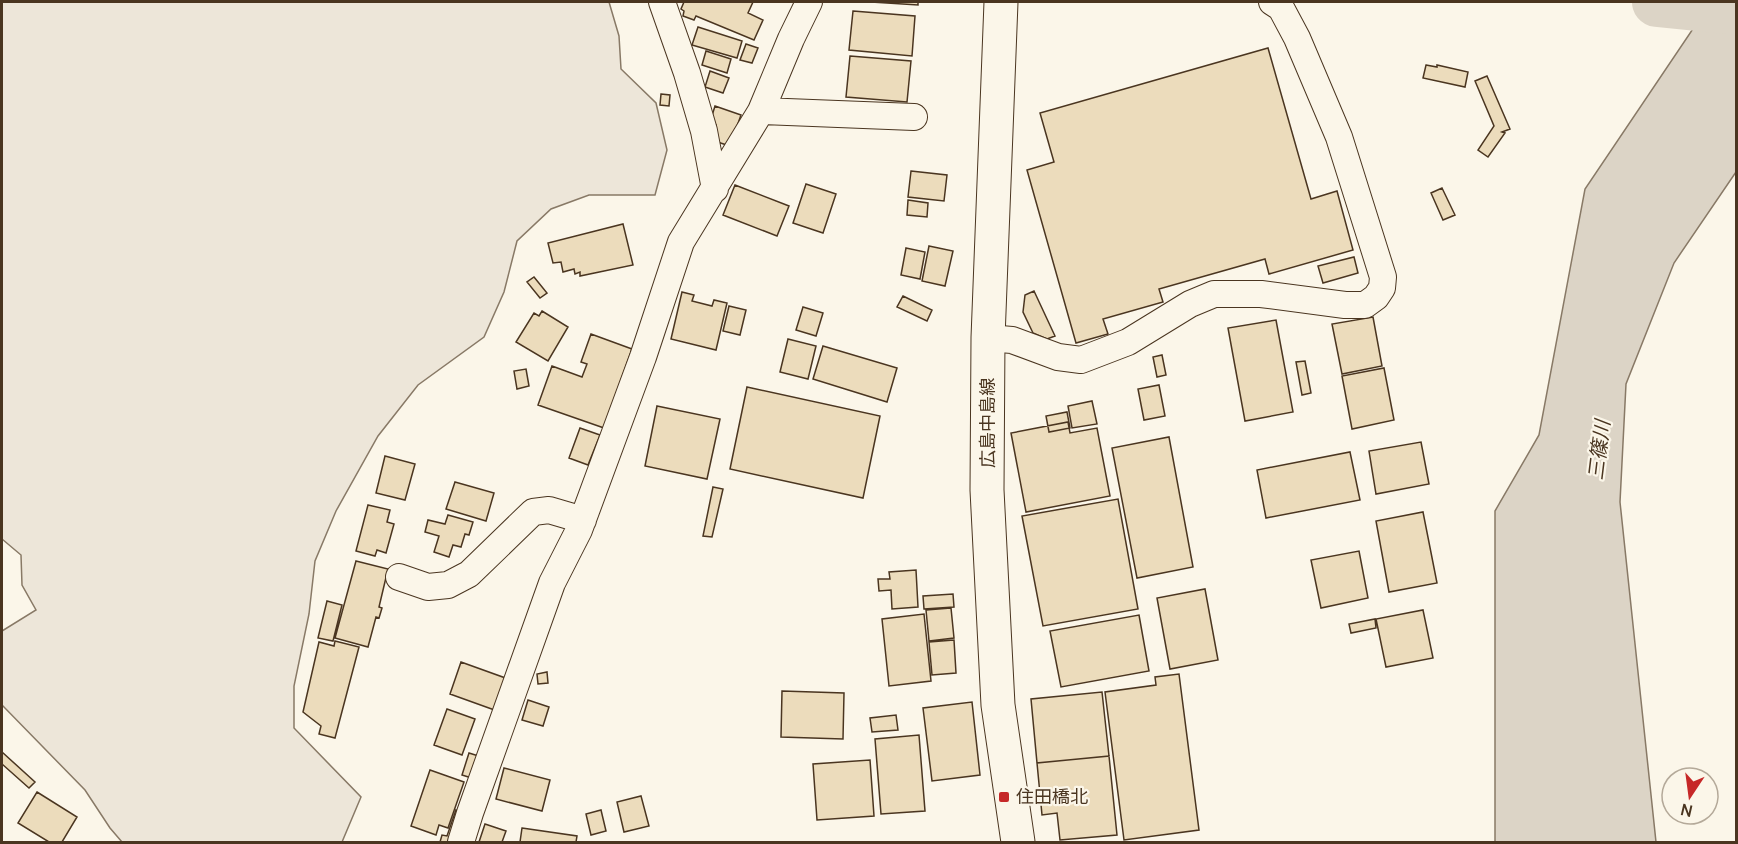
<svg xmlns="http://www.w3.org/2000/svg" width="1738" height="844" viewBox="0 0 1738 844" font-family="Manrope,'Noto Sans JP',sans-serif">
  <style>
    .green { fill: #ede6d9; stroke: #887966; stroke-width: 1.5 }
    .water { fill: #dcd4c6; stroke: #887966; stroke-width: 1.5 }
    .lines { fill: none; stroke-linecap: round; stroke-linejoin: round }
    .river { stroke: #dcd4c6; stroke-width: 50 }
    .building { fill: #ecdcbc; stroke: #4a3520; stroke-width: 1.5 }
    .street-casing { stroke: #4a3520; stroke-width: 28 }
    .primary-casing { stroke: #4a3520; stroke-width: 35 }
    .street { stroke: #fbf6e9; stroke-width: 26 }
    .primary { stroke: #fbf6e9; stroke-width: 33 }
    .poi-dot { fill: #c62828; stroke: #fbf6e9; stroke-width: 2 }
    .labels { text-anchor: middle; stroke-width: 4.5; stroke-linejoin: round; paint-order: stroke }
    .street-label { font-size: 18px; fill: #4a3520; stroke: #fbf6e9 }
    .poi-label { font-size: 18px; fill: #4a3520; stroke: #fbf6e9; text-anchor: start }
    .water-label { font-size: 20px; font-style: italic; fill: #4a3520; stroke: #fbf6e9 }
  </style>
  <rect width="100%" height="100%" fill="#fbf6e9"/>
  <!-- green -->
  <path class="green" d="M 2,2 L 609,2 L 619,36 L 621,69 L 656,103 L 667,150 L 655,195 L 589,195 L 551,209 L 517,241 L 504,292 L 484,337 L 418,385 L 378,436 L 336,511 L 315,561 L 309,614 L 294,686 L 294,728 L 361,797 L 342,842 L 122,842 L 110,828 L 85,790 L 2,705 L 2,631 L 36,610 L 22,585 L 21,555 L 2,539 Z"/>
  <!-- water -->
  <path class="water" d="M 1711,2 L 1736,2 L 1736,172 L 1674,263 L 1626,384 L 1620,502 L 1656,842 L 1495,842 L 1495,511 L 1539,435 L 1585,189 Z"/>
  <g class="lines">
    <!-- river -->
    <path class="river" d="M 1657,2 L 1736,10"/>
  </g>
  <!-- building -->
  <path class="building" d="M 684,2 L 753,2 L 748,13 L 763,20 L 754,40 L 696,16 L 694,20 L 683,16 L 684,11 L 681,9 Z
    M 871,2 L 918,2 L 918,5 Z
    M 853,11 L 915,16 L 912,56 L 849,50 Z
    M 698,27 L 742,41 L 737,58 L 692,45 Z
    M 746,44 L 758,48 L 752,63 L 740,60 Z
    M 1268,48 L 1311,199 L 1337,191 L 1353,250 L 1269,274 L 1265,259 L 1159,289 L 1163,302 L 1103,319 L 1108,334 L 1076,343 L 1027,170 L 1054,162 L 1040,113 Z
    M 706,51 L 731,59 L 727,73 L 702,65 Z
    M 850,56 L 911,61 L 907,102 L 846,97 Z
    M 1426,65 L 1437,67 L 1437,65 L 1468,72 L 1465,87 L 1423,78 Z
    M 710,71 L 729,78 L 723,93 L 705,87 Z
    M 1487,76 L 1510,129 L 1502,132 L 1505,133 L 1488,157 L 1478,150 L 1494,126 L 1475,81 Z
    M 661,94 L 670,95 L 669,106 L 660,105 Z
    M 715,106 L 741,115 L 730,146 L 711,140 L 716,125 L 710,122 Z
    M 911,171 L 947,175 L 944,201 L 908,197 Z
    M 806,184 L 836,194 L 823,233 L 793,223 Z
    M 735,185 L 789,206 L 777,236 L 723,215 Z
    M 1442,188 L 1455,215 L 1443,220 L 1431,193 Z
    M 908,200 L 928,203 L 927,217 L 907,215 Z
    M 623,224 L 633,265 L 580,276 L 580,272 L 575,274 L 574,269 L 563,272 L 561,262 L 553,263 L 548,243 Z
    M 929,246 L 953,251 L 945,286 L 922,281 Z
    M 906,248 L 925,252 L 920,279 L 901,275 Z
    M 1354,257 L 1358,273 L 1323,283 L 1318,266 Z
    M 534,277 L 547,293 L 540,298 L 527,282 Z
    M 1034,291 L 1055,336 L 1047,339 L 1033,333 L 1023,312 L 1025,295 Z
    M 682,292 L 694,295 L 692,301 L 712,306 L 714,300 L 727,303 L 716,350 L 671,339 Z
    M 903,296 L 932,310 L 927,321 L 897,307 Z
    M 729,306 L 746,310 L 740,335 L 723,331 Z
    M 803,307 L 823,313 L 816,336 L 796,330 Z
    M 542,311 L 568,327 L 548,361 L 516,342 L 534,313 L 539,316 Z
    M 1373,317 L 1382,366 L 1342,374 L 1332,324 Z
    M 1276,320 L 1293,412 L 1245,421 L 1228,328 Z
    M 591,334 L 632,349 L 604,428 L 538,405 L 552,366 L 582,377 L 587,364 L 581,362 Z
    M 788,339 L 816,346 L 808,379 L 780,372 Z
    M 823,346 L 897,368 L 887,402 L 813,379 Z
    M 1162,355 L 1166,375 L 1157,377 L 1153,357 Z
    M 1305,361 L 1311,393 L 1302,395 L 1296,362 Z
    M 1384,368 L 1394,420 L 1352,429 L 1342,376 Z
    M 526,369 L 529,386 L 517,389 L 514,371 Z
    M 1159,385 L 1165,416 L 1144,420 L 1138,389 Z
    M 747,387 L 880,416 L 863,498 L 730,469 Z
    M 1092,401 L 1097,424 L 1072,428 L 1068,406 Z
    M 657,406 L 720,419 L 707,479 L 645,466 Z
    M 1067,412 L 1070,428 L 1049,432 L 1046,416 Z
    M 1068,422 L 1070,433 L 1097,428 L 1110,496 L 1026,512 L 1011,433 Z
    M 580,428 L 600,435 L 588,465 L 569,458 Z
    M 1169,437 L 1193,567 L 1137,578 L 1112,448 Z
    M 1421,442 L 1429,484 L 1376,494 L 1369,451 Z
    M 1350,452 L 1360,500 L 1266,518 L 1257,470 Z
    M 385,456 L 415,464 L 405,500 L 376,493 Z
    M 455,482 L 494,493 L 486,521 L 446,509 Z
    M 713,487 L 723,489 L 712,537 L 703,536 Z
    M 1118,499 L 1138,609 L 1043,626 L 1022,516 Z
    M 368,505 L 390,510 L 387,522 L 394,524 L 386,553 L 377,550 L 375,556 L 356,551 Z
    M 1423,512 L 1437,583 L 1389,592 L 1376,521 Z
    M 448,515 L 473,522 L 469,535 L 465,534 L 461,547 L 453,545 L 449,557 L 434,552 L 439,536 L 425,532 L 428,520 L 445,524 Z
    M 1359,551 L 1368,598 L 1321,608 L 1311,560 Z
    M 356,561 L 388,569 L 379,607 L 382,608 L 379,618 L 376,617 L 368,647 L 335,638 Z
    M 916,570 L 918,607 L 892,609 L 891,590 L 879,591 L 878,579 L 890,579 L 889,572 Z
    M 1205,589 L 1218,660 L 1170,669 L 1157,598 Z
    M 953,594 L 954,607 L 924,609 L 923,596 Z
    M 327,601 L 342,605 L 333,641 L 318,638 Z
    M 951,608 L 954,638 L 929,641 L 926,610 Z
    M 1423,610 L 1433,658 L 1386,667 L 1376,619 Z
    M 924,614 L 931,681 L 889,686 L 882,619 Z
    M 1139,615 L 1149,671 L 1061,687 L 1050,631 Z
    M 1375,619 L 1376,628 L 1351,633 L 1349,624 Z
    M 954,640 L 956,673 L 932,675 L 929,642 Z
    M 335,641 L 359,647 L 335,738 L 319,734 L 321,726 L 303,712 L 319,642 L 334,646 Z
    M 461,662 L 511,680 L 500,712 L 450,694 Z
    M 547,672 L 548,683 L 538,684 L 537,674 Z
    M 1179,674 L 1199,830 L 1124,840 L 1105,692 L 1156,685 L 1155,677 Z
    M 782,691 L 844,693 L 843,739 L 781,737 Z
    M 1102,692 L 1109,756 L 1037,763 L 1031,699 Z
    M 528,700 L 549,707 L 543,726 L 522,720 Z
    M 972,702 L 980,775 L 932,781 L 923,708 Z
    M 447,709 L 475,719 L 462,755 L 434,745 Z
    M 896,715 L 898,730 L 872,732 L 870,718 Z
    M 919,735 L 925,811 L 881,814 L 875,739 Z
    M 2,752 L 35,782 L 29,788 L 2,764 Z
    M 469,753 L 485,758 L 478,780 L 462,775 Z
    M 1109,756 L 1117,835 L 1060,840 L 1057,813 L 1042,815 L 1037,763 Z
    M 870,760 L 874,816 L 817,820 L 813,764 Z
    M 504,768 L 550,780 L 542,811 L 496,799 Z
    M 430,770 L 464,782 L 448,828 L 439,825 L 436,835 L 411,826 Z
    M 37,792 L 77,817 L 62,842 L 49,842 L 18,823 Z
    M 641,796 L 649,826 L 624,832 L 617,802 Z
    M 456,810 L 463,813 L 453,842 L 440,842 L 442,835 L 447,836 Z
    M 601,810 L 606,831 L 591,835 L 586,814 Z
    M 485,824 L 506,831 L 502,842 L 479,842 Z
    M 522,828 L 577,836 L 576,842 L 520,842 Z"/>
  <g class="lines">
    <defs>
      <path id="street" d="M 662,2 L 687,73 L 704,131 L 715,189
        M 761,111 L 914,117
        M 988,338 L 1012,340 L 1058,357 L 1081,360 L 1128,342 L 1190,304 L 1214,294 L 1261,294 L 1345,305 L 1365,305 L 1376,297 L 1382,288 L 1383,277 L 1339,137 L 1297,38 L 1281,8 L 1272,2
        M 399,577 L 428,587 L 448,585 L 469,574 L 533,512 L 549,510 L 583,520
        M 461,842 L 470,813 L 552,583 L 579,530 L 643,357 L 681,242 L 761,111 L 791,39 L 809,2"/>
      <path id="primary" d="M 1001,2 L 988,338 L 987,490 L 998,705 L 1018,842"/>
    </defs>
    <!-- street casing -->
    <use href="#street" class="street-casing"/>
    <!-- primary casing -->
    <use href="#primary" class="primary-casing"/>
    <!-- street -->
    <use href="#street" class="street"/>
    <!-- primary -->
    <use href="#primary" class="primary"/>
  </g>
  <!-- markers -->
  <rect class="poi-dot" x="998" y="791" width="12" height="12" rx="3"/>
  <g class="labels">
    <!-- street labels -->
    <g class="street-label">
      <text transform="translate(988 423) rotate(-90)" y="6">広島中島線</text>
    </g>
    <!-- poi labels -->
    <g class="poi-label">
      <text x="1016" y="803">住田橋北</text>
    </g>
    <!-- water labels -->
    <g class="water-label">
      <text transform="translate(1599 450) rotate(-83)" y="7">三篠川</text>
    </g>
  </g>
  <!-- border -->
  <rect width="1738" height="844" fill="none" stroke="#4a3520" stroke-width="6"/>
  <!-- north arrow -->
  <g transform="translate(1690 796) rotate(193)"><circle r="28" fill="#fbf6e9" stroke="#b4a999" stroke-width="1.5"/>
  <path d="M0-4.5L10 22L0 15L-10 22Z" fill="#c62828"/>
  <text y="-9" font-size="16" font-weight="bold" text-anchor="middle" fill="#4a3520">N</text>
  </g>
</svg>
